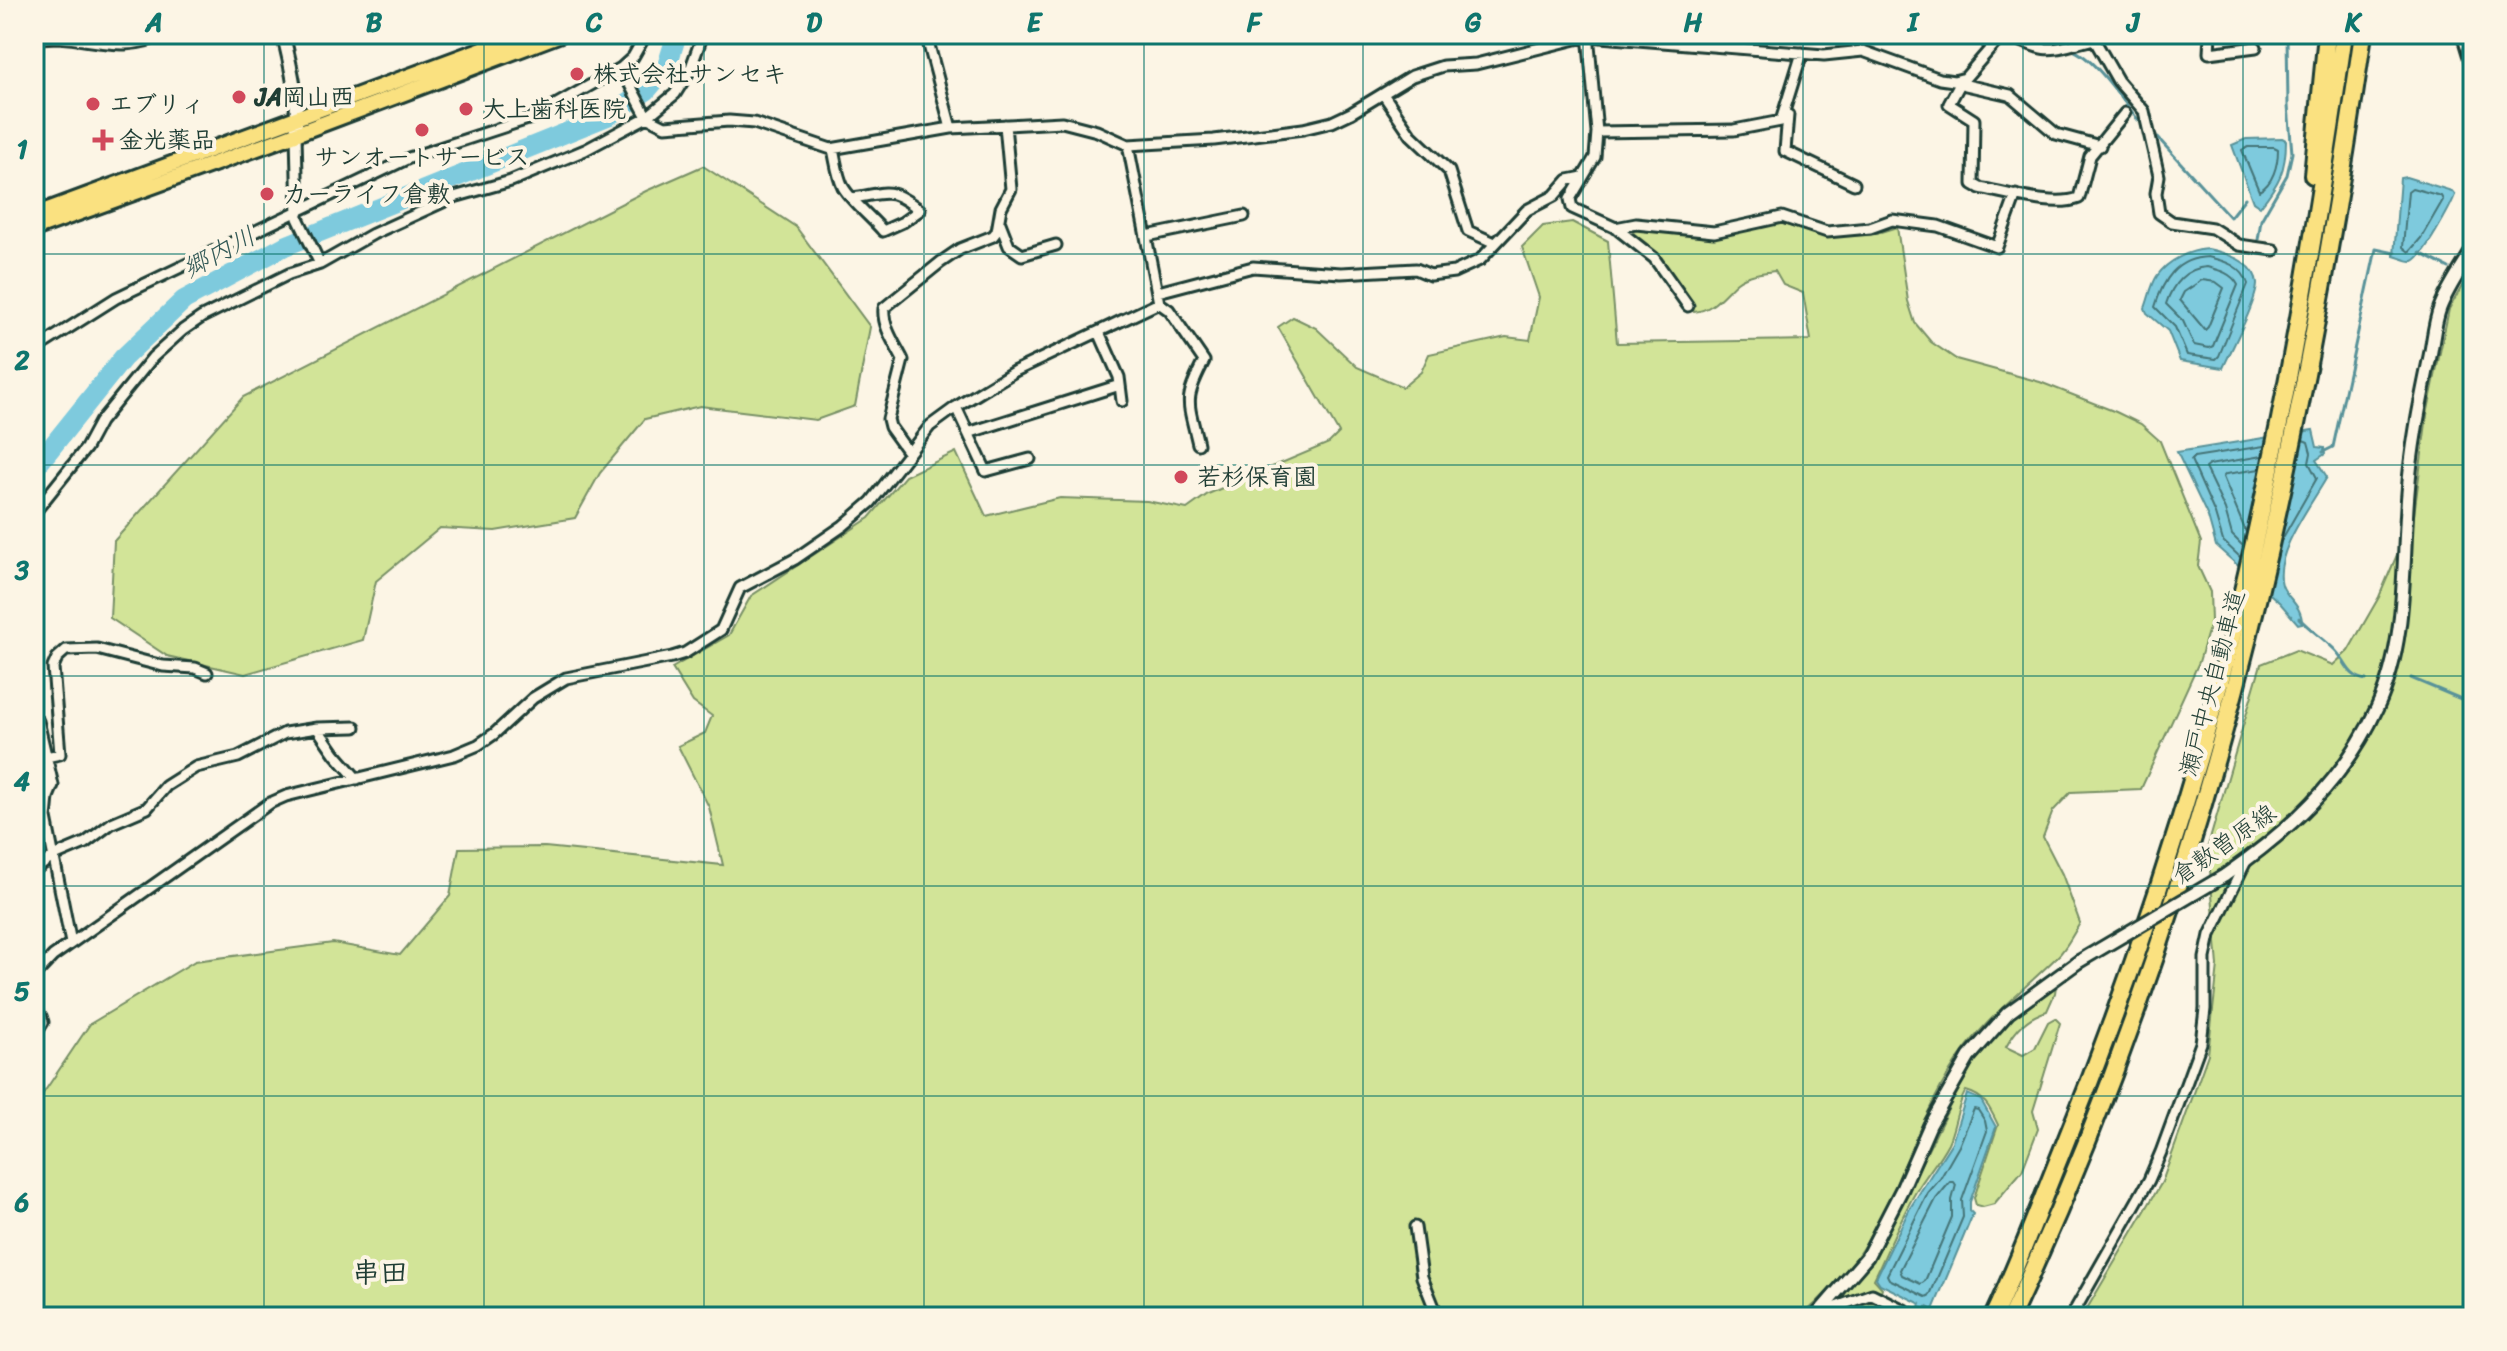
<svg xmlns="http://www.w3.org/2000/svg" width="2507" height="1351" viewBox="0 0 2507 1351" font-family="Sriracha,'Klee One',sans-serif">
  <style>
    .green { fill: #d2e498; stroke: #789066; stroke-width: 2 }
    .water { fill: #7ecadd; stroke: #589299; stroke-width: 2 }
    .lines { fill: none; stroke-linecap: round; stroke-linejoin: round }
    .shore { stroke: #457578; stroke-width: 2 }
    .stream { stroke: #589299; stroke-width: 3 }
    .river { stroke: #7ecadd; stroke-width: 20 }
    .minor-casing { stroke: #1f3d34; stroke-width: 15 }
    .tertiary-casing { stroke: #1f3d34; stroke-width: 17 }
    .primary-casing { stroke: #1f3d34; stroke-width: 20 }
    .motorway-casing { stroke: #1f3d34; stroke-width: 22 }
    .minor { stroke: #fcf5e5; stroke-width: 9 }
    .tertiary { stroke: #fcf5e5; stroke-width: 11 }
    .primary { stroke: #fae180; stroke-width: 14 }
    .motorway { stroke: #fae180; stroke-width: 16 }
    .tertiary-bridge-casing { stroke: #1f3d34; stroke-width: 17; stroke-linecap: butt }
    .tertiary-bridge { stroke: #fcf5e5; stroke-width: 11 }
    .grid { fill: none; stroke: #0f766e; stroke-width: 2; stroke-opacity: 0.55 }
    .poi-dot { fill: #d1495b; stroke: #fcf5e5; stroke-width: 3 }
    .labels { text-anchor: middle; stroke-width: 8; stroke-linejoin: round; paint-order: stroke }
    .poi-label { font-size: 24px; font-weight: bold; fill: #1f3d34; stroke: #fcf5e5; text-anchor: start }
    .street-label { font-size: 24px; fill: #1f3d34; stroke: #fcf5e5 }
    .water-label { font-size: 26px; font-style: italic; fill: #325956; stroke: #fcf5e5 }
    .quarter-label { font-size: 28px; font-weight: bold; fill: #1f3d34; stroke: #fcf5e5 }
    .neatline { fill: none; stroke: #0f766e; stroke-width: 3 }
    .grid-label { font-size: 26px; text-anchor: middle; font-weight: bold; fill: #0f766e }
  </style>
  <rect width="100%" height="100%" fill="#fcf5e5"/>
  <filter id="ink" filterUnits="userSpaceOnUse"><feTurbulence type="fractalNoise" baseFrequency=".0125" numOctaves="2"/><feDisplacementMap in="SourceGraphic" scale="16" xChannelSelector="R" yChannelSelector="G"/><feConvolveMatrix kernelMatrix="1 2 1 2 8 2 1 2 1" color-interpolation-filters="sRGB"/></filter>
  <g filter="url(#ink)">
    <!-- green -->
    <path class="green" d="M 703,166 L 796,227 L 870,327 L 855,406 L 816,420 L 700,406 L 645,419 L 600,473 L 575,518 L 495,531 L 440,528 L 376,581 L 363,640 L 245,674 L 167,656 L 110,618 L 114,541 L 243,397 L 646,191 Z
      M 1572,222 L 1608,241 L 1617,343 L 1811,340 L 1803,293 L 1783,285 L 1775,271 C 1762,273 1747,274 1737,282 C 1723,294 1714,310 1694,312 L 1657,254 L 1632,234 L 1636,229 L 1712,237 L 1780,223 L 1823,236 L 1871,235 L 1897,227 L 1908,301 L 1915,323 L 1931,342 L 1956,359 L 2040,382 L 2116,412 L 2141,424 L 2160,441 L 2201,542 L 2198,566 L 2210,592 L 2211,621 L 2199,662 L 2141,789 L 2071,792 L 2053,811 L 2043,837 L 2062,874 L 2080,923 C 2074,933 2068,945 2060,954 C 2028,986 1993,1012 1965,1049 C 1920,1109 1903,1186 1862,1249 C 1845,1275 1824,1296 1801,1317 L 34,1317 L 34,1107 L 90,1024 L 195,961 L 333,943 L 400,955 L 450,896 L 459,848 L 545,847 L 723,865 L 709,807 L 678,746 L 705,733 L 712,716 L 693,702 L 672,668 L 729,635 L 751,596 L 869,518 L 905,476 L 956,452 L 986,516 L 1060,498 L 1147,501 L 1187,509 L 1208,494 L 1329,443 L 1339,433 L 1278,327 L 1293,317 L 1316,328 L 1357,367 L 1403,387 L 1421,372 L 1429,354 L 1506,337 L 1530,340 L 1539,297 L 1522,247 L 1543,226 Z
      M 2473,267 L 2473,1317 L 2082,1317 L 2162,1182 L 2208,1054 L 2218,966 L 2208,846 L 2261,664 L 2296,650 L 2333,665 L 2348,651 L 2379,597 L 2414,515 L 2427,415 L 2449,309 Z
      M 2056,986 L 2055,993 L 2047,1011 C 2027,1017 2016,1029 2006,1047 L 2023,1055 L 2035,1048 L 2048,1022 L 2055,1018 L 2060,1023 L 2033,1111 L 2038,1129 L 2022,1171 L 1994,1204 L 1983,1207 L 1976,1205 L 1974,1198 L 1998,1125 C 1990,1108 1985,1096 1966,1091 C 1958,1101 1955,1129 1948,1143 C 1939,1160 1927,1174 1917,1190 C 1900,1218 1888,1250 1874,1279 L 1882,1288 L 1881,1291 C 1865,1290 1856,1298 1845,1297 L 1843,1293 L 1877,1253 L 1971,1063 C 1989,1040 2027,993 2056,986 Z
      M 1874,1300 L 1906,1317 L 1828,1317 L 1861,1301 Z"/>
    <!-- water -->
    <path class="water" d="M 2282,138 L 2286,140 C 2286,171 2279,183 2260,207 L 2253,202 L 2232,145 L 2246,139 Z
      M 2406,177 L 2452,191 L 2455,195 C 2451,206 2423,258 2413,261 C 2408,262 2399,257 2394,256 L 2400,178 Z
      M 2208,249 C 2226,253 2256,262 2257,284 C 2257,301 2231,350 2223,368 L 2180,361 L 2168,331 L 2147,313 L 2145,308 C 2149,298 2151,285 2157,276 C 2168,260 2190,250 2208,249 Z
      M 2313,430 L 2317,447 L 2324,448 L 2325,454 L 2316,460 L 2327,477 C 2312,504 2273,553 2282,585 C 2287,599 2302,605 2302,623 L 2298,624 L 2280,603 L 2216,546 L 2208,517 L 2177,452 Z
      M 1967,1094 L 1981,1100 L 1996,1127 L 1970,1202 L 1970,1211 L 1973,1214 L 1933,1310 L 1927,1307 L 1926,1310 L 1920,1307 L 1921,1304 L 1880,1284 L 1876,1278 L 1910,1208 L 1952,1142 Z"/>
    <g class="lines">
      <!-- shore -->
      <path class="shore" d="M 2274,147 L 2278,149 C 2278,165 2273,184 2259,191 L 2242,150 L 2248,147 Z
        M 2412,188 L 2441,196 L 2443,200 L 2421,238 L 2409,252 L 2403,247 L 2408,191 Z
        M 2208,257 C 2225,261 2242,266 2248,284 L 2219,356 L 2216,359 L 2187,355 L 2175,327 L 2155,307 C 2163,280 2176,258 2208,257 Z
        M 2207,267 C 2219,270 2232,273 2238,285 L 2213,346 L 2209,348 L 2194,345 L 2183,321 L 2166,304 C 2172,285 2185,268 2207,267 Z
        M 2202,280 L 2216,282 L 2224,288 L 2208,327 L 2205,330 L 2180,300 L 2184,292 Z
        M 2246,532 L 2223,477 L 2226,474 L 2260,469
        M 2281,541 L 2317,478 L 2309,463 L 2311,453 L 2308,442 L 2303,440
        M 2243,546 L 2232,535 L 2225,510 L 2205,468 L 2209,465 L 2262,456
        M 2240,557 L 2223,541 L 2215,514 L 2191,460 L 2194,457 L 2264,446
        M 1974,1109 L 1978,1110 L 1985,1121 L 1987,1131 L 1962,1200 L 1963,1217 L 1930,1295 L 1926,1297 L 1889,1279 L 1887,1275 L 1928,1193 L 1940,1179 L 1959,1146 Z
        M 1950,1182 L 1954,1182 L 1956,1185 L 1952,1200 L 1952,1217 L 1925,1281 L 1921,1284 L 1902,1275 L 1900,1270 L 1936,1199 Z"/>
      <!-- stream -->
      <path class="stream" d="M 2021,34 L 2046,44
        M 2070,49 C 2094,56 2122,100 2138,120
        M 2158,138 L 2230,217 L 2245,198
        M 2258,240 L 2261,220 L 2287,175 L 2292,153 L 2288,106 L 2287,34
        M 2420,253 L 2449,268
        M 2323,452 L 2333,447 L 2376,249 L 2395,253
        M 2299,618 C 2311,631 2322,637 2334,649 C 2346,660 2347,677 2366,680
        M 2411,678 L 2473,704"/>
      <!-- river -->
      <path class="river" d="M 34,469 L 123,358 L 184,300 L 285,246 L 610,115 L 646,91 L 667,66 L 677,34"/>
      <defs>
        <path id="minor" d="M 926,34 L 951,128
          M 1588,34 L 1597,132 L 1595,157 L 1570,199 L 1572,208 L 1616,228 L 1654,258 L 1688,306
          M 2006,34 C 2052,56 2047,50 2094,39 L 2118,81 L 2144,111 L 2159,176 L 2156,193 L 2159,213 L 2172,222 L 2212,228 L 2239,245 L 2274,250
          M 2210,34 L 2209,53 L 2256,47
          M 34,39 C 77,30 120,58 163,34
          M 621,68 L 647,117
          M 1960,81 L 1966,85 L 2010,95 L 2056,134 L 2100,146
          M 1961,82 L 1949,104 L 1974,120 L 1973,184 L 1980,188 C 2007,193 2055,208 2079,198 L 2090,156 L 2125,113
          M 1383,94 L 1411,135 L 1449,171 L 1468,231 L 1495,243
          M 1788,115 L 1785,151 L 1854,184
          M 647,117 L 665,126 L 729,121 L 754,123 L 831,149 L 951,128 L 1062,122 L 1097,131 L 1128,145 L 1214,140 L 1303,129 L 1332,122 L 1351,113 L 1412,76 L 1443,66 L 1476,64 L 1588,36 L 1824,55 L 1863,51 L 1940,79 L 1954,81 L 1965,78 L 2003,34
          M 1597,132 L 1734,130 L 1781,121 L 1802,53
          M 296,134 L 298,218 L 320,264
          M 1128,145 L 1159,303 L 1169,310 L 1204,361 C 1183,401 1188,401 1198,444
          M 833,149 C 836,162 837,175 843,187 C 851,201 872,218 883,231 L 903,222 L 920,210 C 888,186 889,193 852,198
          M 1000,223 L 1009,246 L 1022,255 L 1056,245
          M 1615,228 L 1636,224 L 1714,232 L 1782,217 L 1827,232 L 1870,228 L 1892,220 L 1938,226 L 1997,247 L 2016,195
          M 1147,236 L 1244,216
          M 1158,292 L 1253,267 L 1341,273 L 1416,269 L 1430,275 L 1454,272 L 1480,260 L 1527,210 L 1554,196 L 1568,180 L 1583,177
          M 1099,332 L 1119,377 L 1122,401
          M 34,350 L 116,298 L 409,158 L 534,117 L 621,68 L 633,57 L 646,34
          M 956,407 L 986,471 L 1030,459
          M 968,433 L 1120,385
          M 908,452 L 890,427 L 888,419 L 903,360 C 895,344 882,326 884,308 L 941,262 L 960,249 L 993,236 L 997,231 L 1001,208 L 1011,189 L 1005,125
          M 34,513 L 86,448 L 100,422 L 153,357 L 183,330 L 202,317 L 289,274 L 320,264 L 373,234 L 454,197 L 511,181 L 585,150 L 647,117 L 675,94 L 690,70 L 703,34
          M 34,718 L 38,721 L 53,785 L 48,797
          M 317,728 L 335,754 L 357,779
          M 34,747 L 48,797 L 46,818 L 71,943
          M 46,757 L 60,754 L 53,667 L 57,658 L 66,650 L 97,649 L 163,666 L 195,668 L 207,673
          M 34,870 L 54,856 L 85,843 L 112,823 L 147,808 L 166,786 L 196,767 L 238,757 L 285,733 L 317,728 L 355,727
          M 34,976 L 53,956 L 270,803 L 286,796 L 454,755 L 478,745 L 494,734 L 533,698 L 566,678 L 672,657 L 685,653 L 721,630 L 740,588 L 795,559 L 843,526 L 871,502 L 930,426 L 956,407 L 1015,371 L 1159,303
          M 34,1011 L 41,1016 L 43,1022 L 34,1037
          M 1415,1227 L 1422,1277 L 1438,1317
          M 1822,1312 L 1872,1294 L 1918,1317
          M 1717,1317 L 1743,1314 L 1755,1317
          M 2071,1317 L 2149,1180 L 2161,1152 L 2201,1043 L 2205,1009 L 2205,958 L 2210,935 L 2246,861"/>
        <path id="tertiary" d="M 283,34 C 291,67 299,99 296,134
          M 2463,34 L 2473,67
          M 2224,876 C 2289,831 2344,781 2377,708 C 2408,641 2402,565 2408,493 C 2411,449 2420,404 2429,361 C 2433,344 2434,324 2440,308 C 2448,287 2462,268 2473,249
          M 1815,1317 L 1867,1257 L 1902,1189 L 1930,1125 L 1969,1057 L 2008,1013 L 2078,962"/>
        <path id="primary" d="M 34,215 L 523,34
          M 34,229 L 285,138 L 561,34"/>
        <path id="motorway" d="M 2313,175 L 2327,34
          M 1993,1317 C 2018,1265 2038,1210 2060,1156 C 2134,975 2196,785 2242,595 C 2286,410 2317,222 2344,34
          M 2011,1317 C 2203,908 2299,478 2363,34"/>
      </defs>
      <!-- minor casing -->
      <use href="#minor" class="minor-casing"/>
      <!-- tertiary casing -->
      <use href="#tertiary" class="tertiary-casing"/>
      <!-- primary casing -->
      <use href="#primary" class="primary-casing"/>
      <!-- motorway casing -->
      <use href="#motorway" class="motorway-casing"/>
      <!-- minor -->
      <use href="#minor" class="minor"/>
      <!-- tertiary -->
      <use href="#tertiary" class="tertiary"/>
      <!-- primary -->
      <use href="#primary" class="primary"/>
      <!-- motorway -->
      <use href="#motorway" class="motorway"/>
      <defs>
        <path id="tertiary-bridge" d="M 2078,962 L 2224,876"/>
      </defs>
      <!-- tertiary-bridge casing -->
      <use href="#tertiary-bridge" class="tertiary-bridge-casing"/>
      <!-- tertiary-bridge -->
      <use href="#tertiary-bridge" class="tertiary-bridge"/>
    </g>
  </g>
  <!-- grid -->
  <path class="grid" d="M 264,34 L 264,1317M 484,34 L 484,1317M 704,34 L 704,1317M 924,34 L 924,1317M 1144,34 L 1144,1317M 1363,34 L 1363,1317M 1583,34 L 1583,1317M 1803,34 L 1803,1317M 2023,34 L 2023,1317M 2243,34 L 2243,1317M 34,254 L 2473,254M 34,465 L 2473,465M 34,676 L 2473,676M 34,886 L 2473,886M 34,1096 L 2473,1096"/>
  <!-- markers -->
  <g class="poi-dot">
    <circle cx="577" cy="74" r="8"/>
    <circle cx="239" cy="97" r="8"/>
    <circle cx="93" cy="104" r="8"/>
    <circle cx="466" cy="109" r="8"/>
    <circle cx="422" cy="130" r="8"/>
    <path d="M99 128h8v8h8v8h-8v8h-8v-8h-8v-8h8z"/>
    <circle cx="267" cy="194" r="8"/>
    <circle cx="1181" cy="477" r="8"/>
  </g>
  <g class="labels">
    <!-- poi labels -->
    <g class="poi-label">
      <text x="593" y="82">株式会社サンセキ</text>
      <text x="255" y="105">JA岡山西</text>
      <text x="109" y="112">エブリィ</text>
      <text x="482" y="117">大上歯科医院</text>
      <text x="119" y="148">金光薬品</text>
      <text x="422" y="165" text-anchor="middle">サンオートサービス</text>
      <text x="283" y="202">カーライフ倉敷</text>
      <text x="1197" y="485">若杉保育園</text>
    </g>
    <!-- street labels -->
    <g class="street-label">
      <text transform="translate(2212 683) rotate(-75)" y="8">瀬戸中央自動車道</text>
      <text transform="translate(2224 844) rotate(-35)" y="8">倉敷曽原線</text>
    </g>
    <!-- water labels -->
    <g class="water-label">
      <text transform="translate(219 252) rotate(-28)" y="9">郷内川</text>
    </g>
    <!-- quarter labels -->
    <g class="quarter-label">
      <text x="380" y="1282">串田</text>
    </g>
  </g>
  <!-- margin -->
  <rect width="2507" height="1351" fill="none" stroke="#fcf5e5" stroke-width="88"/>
  <rect x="44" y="44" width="2419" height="1263" class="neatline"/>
  <g class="grid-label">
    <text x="154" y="31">A</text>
    <text x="374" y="31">B</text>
    <text x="594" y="31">C</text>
    <text x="814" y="31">D</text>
    <text x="1034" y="31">E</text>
    <text x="1254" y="31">F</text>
    <text x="1473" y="31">G</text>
    <text x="1693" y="31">H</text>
    <text x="1913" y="31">I</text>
    <text x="2133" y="31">J</text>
    <text x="2353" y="31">K</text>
    <text x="22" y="158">1</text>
    <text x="22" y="369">2</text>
    <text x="22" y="579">3</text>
    <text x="22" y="790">4</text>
    <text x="22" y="1000">5</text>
    <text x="22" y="1211">6</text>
  </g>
</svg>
